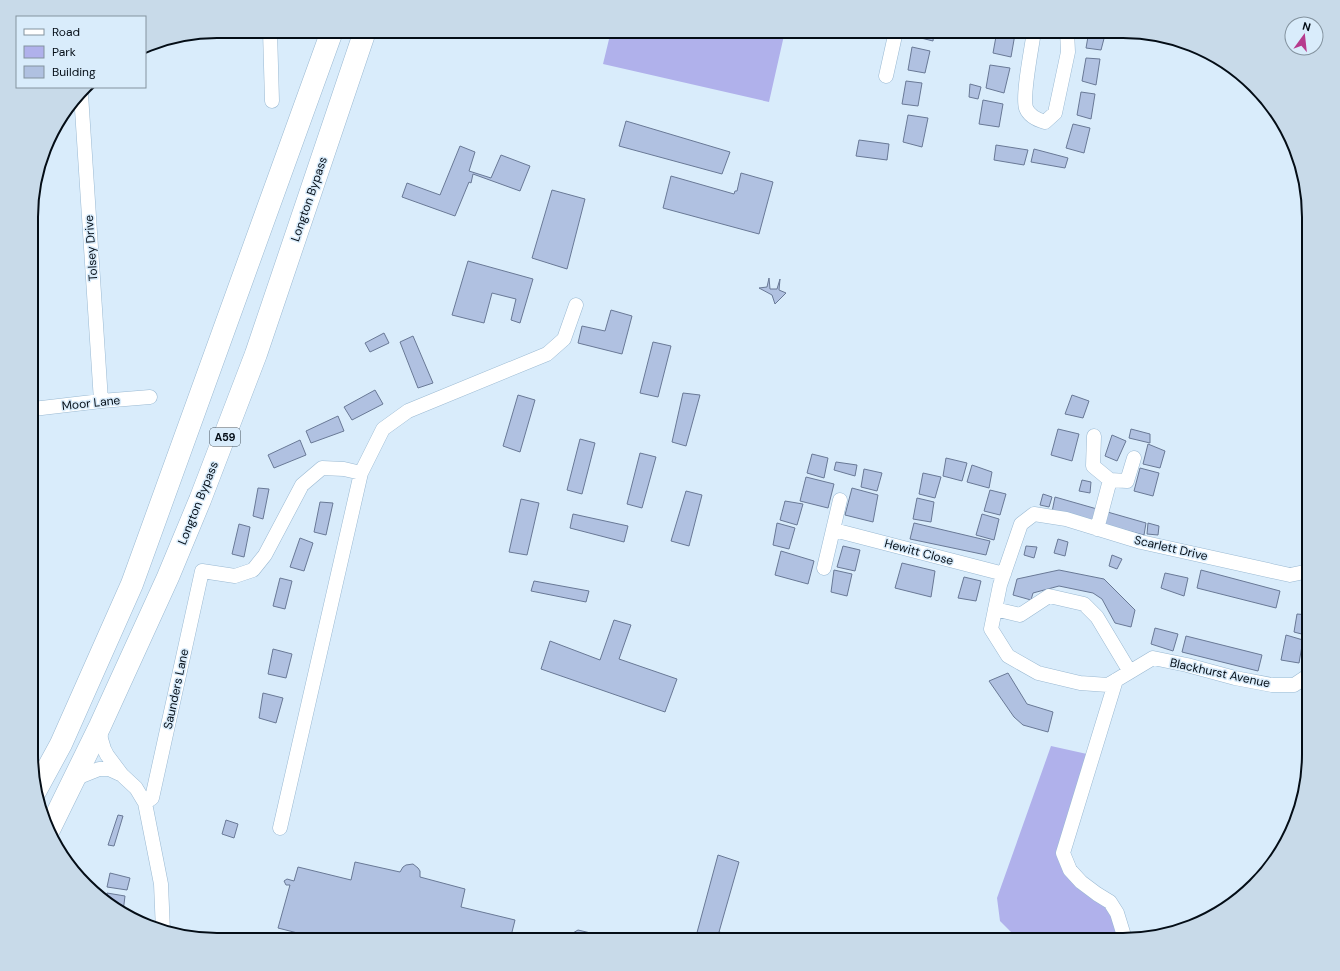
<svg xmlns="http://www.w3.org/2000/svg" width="1340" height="971" viewBox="0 0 1340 971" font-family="'DM Sans',sans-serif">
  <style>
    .green { fill: #b0b1eb }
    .building { fill: #b0c1e1; stroke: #697996 }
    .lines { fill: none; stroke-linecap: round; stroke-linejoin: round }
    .minor-casing { stroke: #9ab9d2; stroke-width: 15 }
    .trunk-casing { stroke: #9ab9d2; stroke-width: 23 }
    .minor { stroke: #fff; stroke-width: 14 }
    .trunk { stroke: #fff; stroke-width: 22 }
    .labels { text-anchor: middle; stroke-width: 3; stroke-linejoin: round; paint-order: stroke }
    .shield { fill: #d9ecfb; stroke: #44505b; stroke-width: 1 }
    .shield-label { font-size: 11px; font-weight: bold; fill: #040d16 }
    .street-label { font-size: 12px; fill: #040d16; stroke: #d9ecfb }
    .rim { fill: none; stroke: #040d16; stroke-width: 2 }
  </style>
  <rect width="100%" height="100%" fill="#d9ecfb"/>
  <!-- green -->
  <path class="green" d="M 611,31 L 785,31 L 769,102 L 603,64 Z
    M 1051,746 L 1087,754 L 1060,849 L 1110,909 L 1122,940 L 1019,940 L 1000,921 L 997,898 Z"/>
  <!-- building -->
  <path class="building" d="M 918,31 L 934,31 L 933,41 L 917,37 Z
    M 997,31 L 1005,31 L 1015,34 L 1011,57 L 993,53 Z
    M 1089,31 L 1106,31 L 1101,50 L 1086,48 Z
    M 912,47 L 930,51 L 925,73 L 908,70 Z
    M 1086,58 L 1100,59 L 1096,85 L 1082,81 Z
    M 990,65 L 1010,68 L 1004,93 L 986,88 Z
    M 906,81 L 922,83 L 918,106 L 902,104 Z
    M 970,84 L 981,87 L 978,99 L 969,97 Z
    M 1081,92 L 1095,94 L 1091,119 L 1077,115 Z
    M 983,100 L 1003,104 L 999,127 L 979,124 Z
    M 908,115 L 928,118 L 922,147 L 903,142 Z
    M 626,121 L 730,152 L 722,174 L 619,146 Z
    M 1073,124 L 1090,128 L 1084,153 L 1066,148 Z
    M 859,140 L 889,144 L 887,160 L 856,156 Z
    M 996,145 L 1028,150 L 1024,165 L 994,160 Z
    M 460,146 L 475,152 L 469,171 L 491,178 L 501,155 L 530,166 L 520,191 L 473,174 L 471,183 L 469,182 L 455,216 L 402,197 L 407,183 L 440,195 Z
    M 1034,149 L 1068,158 L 1065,168 L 1031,162 Z
    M 741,173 L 773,182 L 759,234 L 663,208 L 671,176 L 734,194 L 735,191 L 737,191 Z
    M 552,190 L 585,199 L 567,269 L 532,258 Z
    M 468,261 L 533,279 L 520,323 L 511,320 L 516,299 L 492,293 L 484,323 L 452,315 Z
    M 769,278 L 770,289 L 777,289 L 780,279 L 779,290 L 786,293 L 775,304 L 772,295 L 759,288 L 767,287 Z
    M 611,310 L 632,316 L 622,354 L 578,343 L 582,326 L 605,331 Z
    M 384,333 L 389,343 L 370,352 L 365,343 Z
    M 413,336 L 433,383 L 418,388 L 400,342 Z
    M 653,342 L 671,346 L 658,397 L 640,393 Z
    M 375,390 L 383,404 L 352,420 L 344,407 Z
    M 683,393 L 700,395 L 686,446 L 672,442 Z
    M 518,395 L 535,400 L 520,452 L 503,446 Z
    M 1072,395 L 1089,401 L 1083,418 L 1065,414 Z
    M 338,416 L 344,431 L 311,443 L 306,431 Z
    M 1058,429 L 1079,434 L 1072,461 L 1051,455 Z
    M 1131,429 L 1150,434 L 1150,443 L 1129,438 Z
    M 1112,435 L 1126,441 L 1117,461 L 1105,456 Z
    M 580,439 L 595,443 L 582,494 L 567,490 Z
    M 300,440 L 306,455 L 274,468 L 268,455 Z
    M 1148,444 L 1165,451 L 1160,468 L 1143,464 Z
    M 640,453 L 656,457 L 642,508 L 627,504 Z
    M 812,454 L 828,458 L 824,478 L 807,473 Z
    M 946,458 L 967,463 L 962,481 L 943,476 Z
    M 836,462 L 857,465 L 855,476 L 834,470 Z
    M 972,465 L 992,472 L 989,488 L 967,482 Z
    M 1140,468 L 1159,473 L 1153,496 L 1134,491 Z
    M 864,469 L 882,473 L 877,491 L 861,487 Z
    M 923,473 L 941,477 L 935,498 L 919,494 Z
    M 806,477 L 834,484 L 828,508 L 800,501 Z
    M 1082,480 L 1091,482 L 1090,493 L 1079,491 Z
    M 258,488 L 269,489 L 263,519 L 253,516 Z
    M 852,488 L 878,495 L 873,522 L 845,515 Z
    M 990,490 L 1006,494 L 1000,515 L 984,511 Z
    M 686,491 L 702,495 L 689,546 L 671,541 Z
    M 1043,494 L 1052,497 L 1049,507 L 1040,505 Z
    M 1055,497 L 1146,523 L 1144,535 L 1052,512 Z
    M 917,498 L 934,502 L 931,522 L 913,519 Z
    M 521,499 L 539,503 L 527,555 L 509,552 Z
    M 785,501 L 803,504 L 797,525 L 780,520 Z
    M 320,502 L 333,503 L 326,535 L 314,532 Z
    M 573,514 L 628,526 L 624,542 L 570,528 Z
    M 982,514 L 999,519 L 994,540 L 976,535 Z
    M 777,523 L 795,528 L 789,549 L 773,545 Z
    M 914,523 L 990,541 L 986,555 L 910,539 Z
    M 1148,523 L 1159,526 L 1158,535 L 1147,534 Z
    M 239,524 L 250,527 L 244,557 L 232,554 Z
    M 300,538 L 313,543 L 304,571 L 290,567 Z
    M 1058,539 L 1068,542 L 1065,556 L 1054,553 Z
    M 843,546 L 860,550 L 855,571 L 837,567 Z
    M 1026,546 L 1037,547 L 1034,558 L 1024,555 Z
    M 781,551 L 814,561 L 808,584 L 775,575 Z
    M 1112,555 L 1122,559 L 1117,569 L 1109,566 Z
    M 902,563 L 935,571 L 931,597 L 895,588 Z
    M 834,570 L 852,574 L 847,596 L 831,592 Z
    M 1059,570 L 1104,579 L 1135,610 L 1131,627 L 1115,623 L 1102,599 L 1093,593 L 1059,586 L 1033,593 L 1031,600 L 1013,595 L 1017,579 Z
    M 1201,570 L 1280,591 L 1276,608 L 1197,588 Z
    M 1165,573 L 1188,578 L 1184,596 L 1161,588 Z
    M 964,577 L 981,581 L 976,601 L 958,598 Z
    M 280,578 L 292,581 L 285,609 L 273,606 Z
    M 534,581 L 589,591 L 586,602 L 531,591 Z
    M 1297,614 L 1309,615 L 1309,636 L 1294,632 Z
    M 614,620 L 631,625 L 619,659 L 677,679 L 665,712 L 541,669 L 550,641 L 600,660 Z
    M 1155,628 L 1178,634 L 1173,651 L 1151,644 Z
    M 1286,635 L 1303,640 L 1299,663 L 1281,660 Z
    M 1186,636 L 1262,655 L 1258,671 L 1182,652 Z
    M 273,649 L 292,654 L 286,678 L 268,674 Z
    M 1008,673 L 1027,704 L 1053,712 L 1048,732 L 1023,725 L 1014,717 L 989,681 Z
    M 263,693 L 283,698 L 276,723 L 259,718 Z
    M 118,815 L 123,816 L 114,846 L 108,845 Z
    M 226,820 L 238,824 L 234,838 L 222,834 Z
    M 718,855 L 739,862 L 719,932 L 750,940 L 695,940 Z
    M 355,862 L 400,872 L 403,867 L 406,865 L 413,864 L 418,868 L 420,871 L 420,877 L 465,889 L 461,907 L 515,920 L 510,940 L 325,940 L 278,928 L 290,885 L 286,885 L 284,881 L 287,879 L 294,881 L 298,867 L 351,880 Z
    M 110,873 L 130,878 L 127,890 L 107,887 Z
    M 107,893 L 125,896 L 123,912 L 106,903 Z
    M 578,930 L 620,940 L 561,940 Z"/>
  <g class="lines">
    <defs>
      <path id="minor" d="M 270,31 L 272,101
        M 1034,31 C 1032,47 1022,95 1026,108 C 1029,116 1038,120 1045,122 L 1055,113 L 1068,52 L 1067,31
        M 886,76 L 896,31
        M 81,94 L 101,401
        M 33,409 L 101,401 L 150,397
        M 1094,436 L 1093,466 L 1110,480
        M 1097,529 L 1110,480 L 1127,481 L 1134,458
        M 834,530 L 1004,574
        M 824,568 L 840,500
        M 1309,571 L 1290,575 L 1141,542 L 1066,519 L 1034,514 L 1021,524 L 1000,585 L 991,629 L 1008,656 L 1038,673 L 1080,683 L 1108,685 L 1153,658 L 1187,665 L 1235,678 L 1272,685 L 1294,685 L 1309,675
        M 995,609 L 1020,615 L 1049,596 L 1084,604 L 1097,617 L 1130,672
        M 1116,680 L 1063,853 L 1070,870 L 1081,882 L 1097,894 L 1110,902 L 1117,913 L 1125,939
        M 100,728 L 101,739 L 104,749 L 107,755 L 122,775 L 136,788 L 145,803 L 161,884 L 163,931
        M 74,779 L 99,769 L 109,769 L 122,775
        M 145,803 L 152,798 L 202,571 L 235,576 L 253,570 L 265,555 L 302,485 L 322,468 L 344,469 L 361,473
        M 280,828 L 361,473 L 383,429 L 408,411 L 547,354 L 564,339 L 576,305"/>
      <path id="trunk" d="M 36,790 L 61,744 L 132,584 L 332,31
        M 50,828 L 100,726 L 168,577 L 200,500 L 256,354 L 365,31"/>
    </defs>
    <!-- minor casing -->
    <use href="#minor" class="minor-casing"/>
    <!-- trunk casing -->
    <use href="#trunk" class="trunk-casing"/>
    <!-- minor -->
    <use href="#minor" class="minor"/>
    <!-- trunk -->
    <use href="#trunk" class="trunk"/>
  </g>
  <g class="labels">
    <!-- shield labels -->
    <rect class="shield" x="210" y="428" width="30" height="18" rx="3"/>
    <g class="shield-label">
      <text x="225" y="441">A59</text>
    </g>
    <!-- street labels -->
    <g class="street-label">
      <text transform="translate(309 199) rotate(-71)" y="4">Longton Bypass</text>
      <text transform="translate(91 248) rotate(-94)" y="4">Tolsey Drive</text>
      <text transform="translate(91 403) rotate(-6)" y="4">Moor Lane</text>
      <text transform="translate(198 503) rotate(-68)" y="4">Longton Bypass</text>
      <text transform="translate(1171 548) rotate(13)" y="4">Scarlett Drive</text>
      <text transform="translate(919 552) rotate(15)" y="4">Hewitt Close</text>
      <text transform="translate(1220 673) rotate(12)" y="4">Blackhurst Avenue</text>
      <text transform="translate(176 689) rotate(-78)" y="4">Saunders Lane</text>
    </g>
  </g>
  <!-- crop -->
  <path d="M0 0H1340V971H0ZM217 38H1123A179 179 0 0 1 1302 217V754A179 179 0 0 1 1123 933H217A179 179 0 0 1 38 754V217A179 179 0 0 1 217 38Z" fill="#c8dae9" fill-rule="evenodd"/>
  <path class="rim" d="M217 38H1123A179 179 0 0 1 1302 217V754A179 179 0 0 1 1123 933H217A179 179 0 0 1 38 754V217A179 179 0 0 1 217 38Z"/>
  <!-- legend -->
  <rect x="16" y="16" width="130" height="72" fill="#d9ecfb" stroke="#84939f"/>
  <rect x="24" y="29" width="20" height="6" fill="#ffffff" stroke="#84939f"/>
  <text x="52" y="36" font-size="12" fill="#040d16">Road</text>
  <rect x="24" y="46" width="20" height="12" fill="#b0b1eb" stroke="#84939f"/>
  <text x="52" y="56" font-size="12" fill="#040d16">Park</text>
  <rect x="24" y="66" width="20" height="12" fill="#b0c1e1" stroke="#84939f"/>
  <text x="52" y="76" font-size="12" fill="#040d16">Building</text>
  <!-- north arrow -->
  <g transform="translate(1304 36) rotate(15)"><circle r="19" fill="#d9ecfb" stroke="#84939f"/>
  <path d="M0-3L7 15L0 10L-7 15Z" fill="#b63b8d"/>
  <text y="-6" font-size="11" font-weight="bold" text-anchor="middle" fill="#040d16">N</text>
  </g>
</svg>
